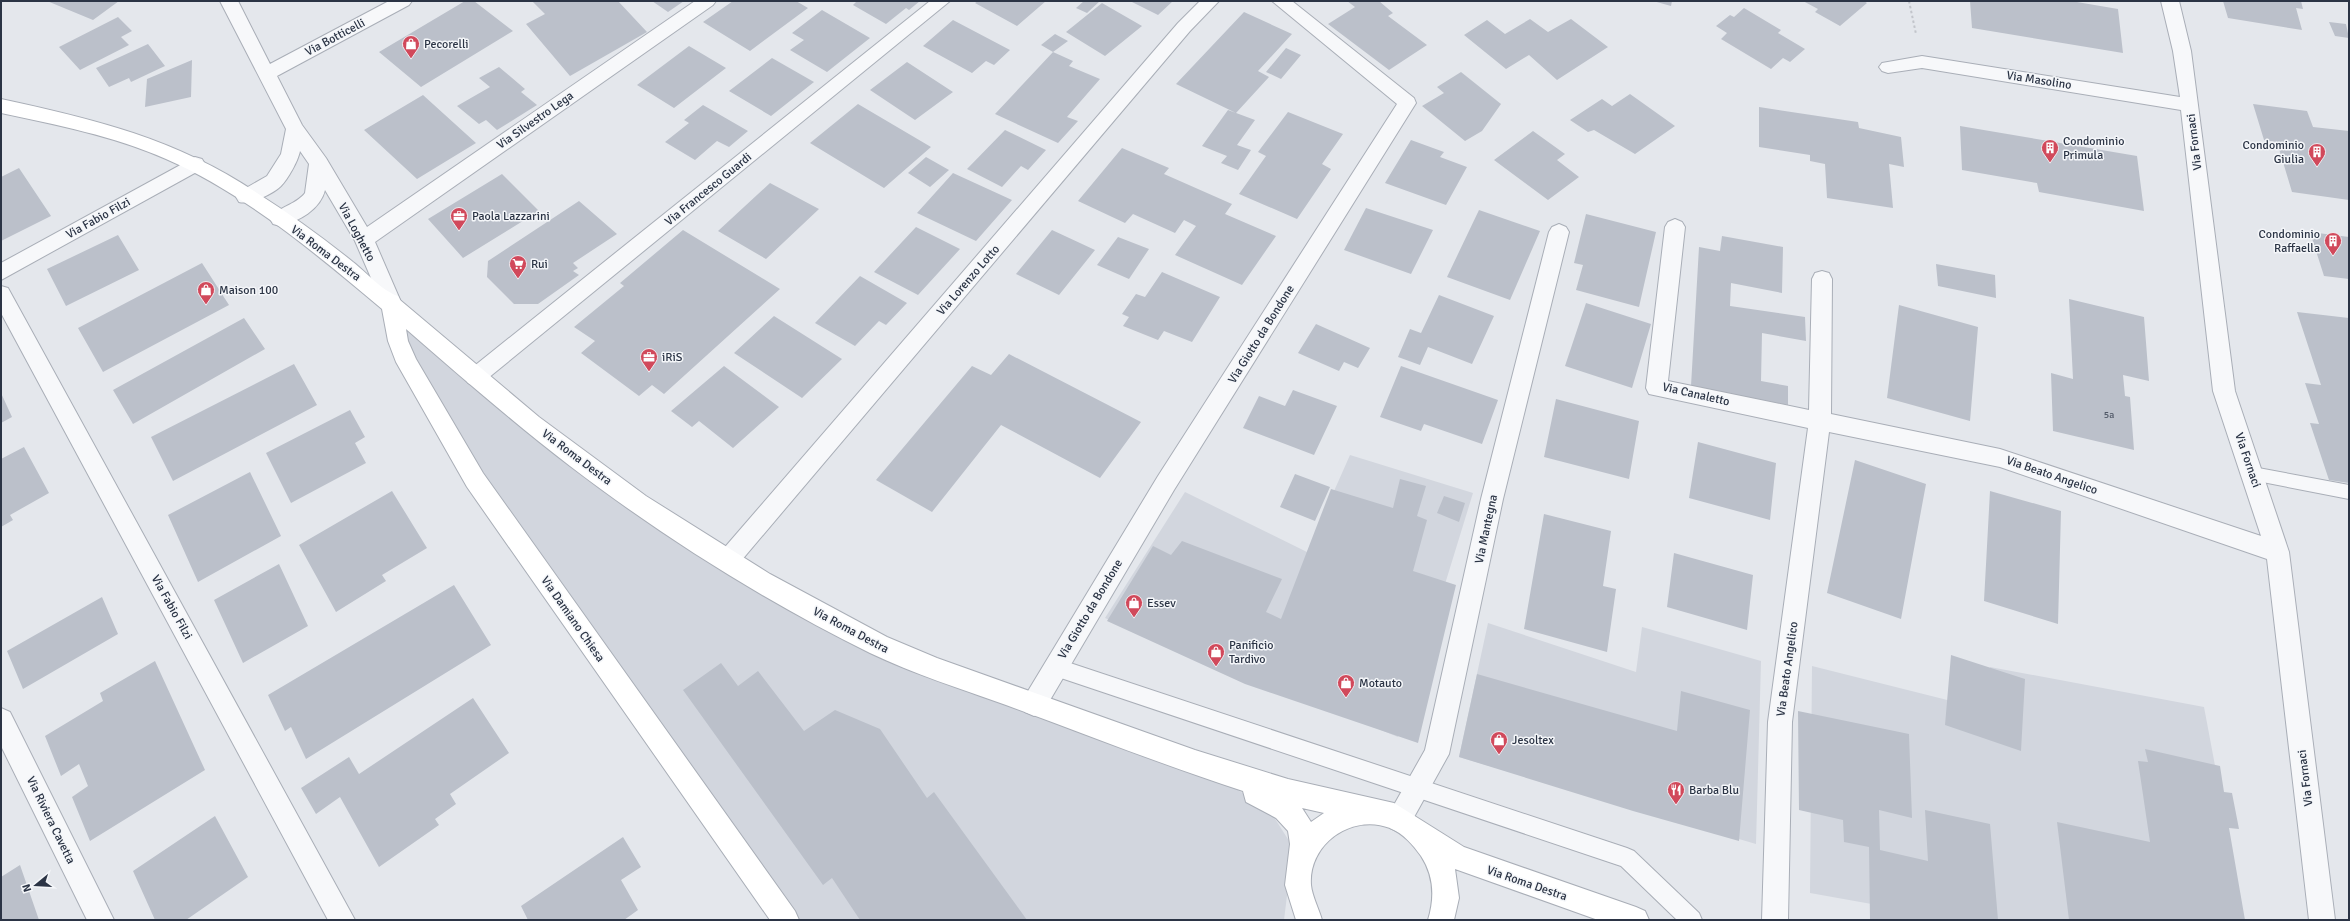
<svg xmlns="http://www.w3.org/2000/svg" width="2350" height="921" viewBox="0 0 2350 921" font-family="Signika,sans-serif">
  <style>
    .built { fill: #d2d6de }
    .building { fill: #bbc0ca }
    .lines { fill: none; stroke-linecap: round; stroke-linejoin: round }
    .lane-casing { stroke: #a9aeb7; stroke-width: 2 }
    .street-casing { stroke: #a9aeb7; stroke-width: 2 }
    .secondary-casing { stroke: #a9aeb7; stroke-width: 2 }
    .path { stroke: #c2c5cb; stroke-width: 2; stroke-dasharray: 2.5 2.5; stroke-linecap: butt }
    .lane { fill: #f7f8fa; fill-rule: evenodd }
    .street { fill: #f7f8fa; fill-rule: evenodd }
    .secondary { fill: #fff; fill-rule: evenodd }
    .labels { text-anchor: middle; stroke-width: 3; stroke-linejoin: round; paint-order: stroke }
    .number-label { font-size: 10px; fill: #4f5766 }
    .street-label { font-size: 12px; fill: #2b3445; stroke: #f4f6f9 }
    .poi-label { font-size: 12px; fill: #2b3445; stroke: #f4f6f9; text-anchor: start }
  </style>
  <rect width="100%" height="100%" fill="#e4e7ec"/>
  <!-- built -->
  <path class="built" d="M 392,313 L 475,377 L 797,602 L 1187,760 L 1268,808 L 1293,847 L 1284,920 L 786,920 L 475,480 Z
    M 1350,455 L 1473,493 L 1398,737 L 1105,618 L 1185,492 L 1307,552 Z
    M 1488,623 L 1636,672 L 1642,627 L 1761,661 L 1756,844 L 1459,757 Z
    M 1812,666 L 1999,713 L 1990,667 L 2204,707 L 2244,920 L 1961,920 L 1810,893 Z"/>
  <!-- building -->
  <path class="building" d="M 47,1 L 119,1 L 93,20 Z
    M 465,1 L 474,1 L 513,31 L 421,87 L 379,52 Z
    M 532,1 L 618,1 L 647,32 L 570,76 L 526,24 L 545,14 Z
    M 652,1 L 684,1 L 668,12 Z
    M 733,1 L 796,1 L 808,8 L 750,51 L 703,22 Z
    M 857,1 L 920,1 L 909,10 L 906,8 L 886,24 L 853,5 Z
    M 978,1 L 1046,1 L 1017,26 L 975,3 Z
    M 1084,1 L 1100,1 L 1087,13 L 1076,8 Z
    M 1130,1 L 1173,1 L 1158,15 Z
    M 1347,1 L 1379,1 L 1393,13 L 1388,16 L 1427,45 L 1389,70 L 1328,24 L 1355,7 Z
    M 1653,1 L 1672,1 L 1671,6 Z
    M 1803,1 L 1864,1 L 1867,3 L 1840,26 L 1815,12 L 1818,9 Z
    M 1970,1 L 2071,1 L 2118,9 L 2123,53 L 1972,28 Z
    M 2223,1 L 2301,1 L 2303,9 L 2296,8 L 2302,30 L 2228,18 Z
    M 1102,3 L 1142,26 L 1105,56 L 1066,32 Z
    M 1744,8 L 1781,30 L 1778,33 L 1805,49 L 1790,62 L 1783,58 L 1771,69 L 1721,39 L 1727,33 L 1716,26 L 1730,15 L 1734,17 Z
    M 822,10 L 870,38 L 827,72 L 790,50 L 804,40 L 792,33 Z
    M 1244,12 L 1292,34 L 1258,71 L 1269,77 L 1236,113 L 1176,84 Z
    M 118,17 L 132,31 L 121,37 L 129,45 L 80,70 L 59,47 Z
    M 1530,19 L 1548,32 L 1571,19 L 1608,47 L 1557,80 L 1529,55 L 1506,69 L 1464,35 L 1487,20 L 1505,34 Z
    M 953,20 L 1010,50 L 994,65 L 986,61 L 972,73 L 923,46 Z
    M 2329,22 L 2346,24 L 2349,38 L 2335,36 Z
    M 1055,34 L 1068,41 L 1053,52 L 1041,45 Z
    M 148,44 L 165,66 L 131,82 L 129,78 L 109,87 L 96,68 Z
    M 689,46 L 726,68 L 674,108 L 637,85 Z
    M 1286,48 L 1301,55 L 1281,79 L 1266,72 Z
    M 1053,52 L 1073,61 L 1069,66 L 1100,79 L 1067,117 L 1078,121 L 1058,143 L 995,114 Z
    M 772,58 L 814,82 L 771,116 L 729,91 Z
    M 192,60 L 191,97 L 145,107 L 147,79 Z
    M 907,62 L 953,92 L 915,120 L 870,90 Z
    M 499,67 L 525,89 L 521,92 L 537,105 L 497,130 L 486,120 L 479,124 L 457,106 L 490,87 L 479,78 Z
    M 1461,72 L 1501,104 L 1482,131 L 1465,141 L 1422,106 L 1444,93 L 1437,87 Z
    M 1630,94 L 1675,126 L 1635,154 L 1594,130 L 1588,132 L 1570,120 L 1602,99 L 1612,106 Z
    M 423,95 L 476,143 L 417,179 L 364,130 Z
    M 858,104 L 931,147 L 884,188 L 810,143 Z
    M 2253,104 L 2307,111 L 2313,127 L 2349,131 L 2349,200 L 2292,192 L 2277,142 L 2264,140 Z
    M 703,105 L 748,131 L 729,147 L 717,141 L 695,160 L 665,142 L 689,123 L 684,120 Z
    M 1759,107 L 1858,122 L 1859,128 L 1901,137 L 1904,167 L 1889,164 L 1893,208 L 1827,198 L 1825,164 L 1810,161 L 1810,155 L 1759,147 Z
    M 1228,110 L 1255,120 L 1237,145 L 1251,150 L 1238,170 L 1221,163 L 1227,156 L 1202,146 Z
    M 1288,112 L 1343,134 L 1322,164 L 1331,169 L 1297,219 L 1239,194 L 1266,156 L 1258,152 Z
    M 1960,126 L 2137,156 L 2144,211 L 2039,192 L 2037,183 L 1962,170 Z
    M 1005,130 L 1046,150 L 1028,170 L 1021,166 L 1002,187 L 967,169 Z
    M 1533,131 L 1565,154 L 1557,160 L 1579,177 L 1548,200 L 1494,160 Z
    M 1411,140 L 1444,152 L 1440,157 L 1467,167 L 1446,205 L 1385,183 Z
    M 1122,148 L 1169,168 L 1164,174 L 1232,204 L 1225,214 L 1276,236 L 1242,285 L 1175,255 L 1196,226 L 1184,220 L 1175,233 L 1133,214 L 1125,223 L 1078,201 Z
    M 926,157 L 949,170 L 930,187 L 908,173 Z
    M 19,168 L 51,216 L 1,241 L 1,177 Z
    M 953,173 L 1012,200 L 976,241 L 917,213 Z
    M 502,174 L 539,211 L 463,258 L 428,219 Z
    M 770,183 L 819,209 L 766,259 L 718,231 Z
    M 579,201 L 617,234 L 573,263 L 578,268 L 573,271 L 579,275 L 538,304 L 514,304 L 487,277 L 488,261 Z
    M 1366,208 L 1433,230 L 1411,274 L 1344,250 Z
    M 1479,210 L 1540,231 L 1510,300 L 1447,277 Z
    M 1586,214 L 1656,232 L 1639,307 L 1576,290 L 1583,265 L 1574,263 Z
    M 916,227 L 960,249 L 918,295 L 874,272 Z
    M 683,230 L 780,289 L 664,394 L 652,385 L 639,396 L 581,353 L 595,341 L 574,327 L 624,286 L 620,283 Z
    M 1052,230 L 1095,250 L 1059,295 L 1016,274 Z
    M 2310,232 L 2349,237 L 2349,279 L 2324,276 Z
    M 118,235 L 139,270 L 66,306 L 47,269 Z
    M 1722,236 L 1783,247 L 1782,293 L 1731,283 L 1730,306 L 1805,317 L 1806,341 L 1762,333 L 1761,381 L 1788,386 L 1788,405 L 1691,386 L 1699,247 L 1720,251 Z
    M 1118,237 L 1149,249 L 1129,279 L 1097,265 Z
    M 202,263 L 229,305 L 103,372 L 78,328 Z
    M 1936,264 L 1995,275 L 1996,298 L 1938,286 Z
    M 1162,272 L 1220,297 L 1192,342 L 1164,331 L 1158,340 L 1123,326 L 1129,317 L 1122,314 L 1136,294 L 1145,297 Z
    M 860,276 L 907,303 L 886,325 L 879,321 L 855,346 L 815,323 Z
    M 1439,295 L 1494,316 L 1472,364 L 1428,347 L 1420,365 L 1398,357 L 1410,329 L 1421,333 Z
    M 2069,299 L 2144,317 L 2149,381 L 2123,375 L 2125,396 L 2130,397 L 2134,450 L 2053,431 L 2051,373 L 2073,379 Z
    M 1586,303 L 1651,324 L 1632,388 L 1565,366 Z
    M 1899,305 L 1978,327 L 1970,421 L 1887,398 Z
    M 2297,312 L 2349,318 L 2349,483 L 2329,480 L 2310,423 L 2319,424 L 2305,383 L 2321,385 Z
    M 774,316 L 842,359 L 802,398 L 734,353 Z
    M 244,318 L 265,349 L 133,424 L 113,390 Z
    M 1316,324 L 1370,348 L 1358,368 L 1344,362 L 1339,371 L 1298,353 Z
    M 1009,354 L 1141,422 L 1100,478 L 1001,425 L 932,512 L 876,480 L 972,366 L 991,375 Z
    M 294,364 L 317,405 L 173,481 L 151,437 Z
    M 724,366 L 779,407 L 733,448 L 699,421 L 692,427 L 671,411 Z
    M 1401,366 L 1498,400 L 1482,444 L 1424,424 L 1421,431 L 1380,417 Z
    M 1293,390 L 1337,406 L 1314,455 L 1243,428 L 1259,396 L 1285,406 Z
    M 1,393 L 12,417 L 1,423 Z
    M 1556,399 L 1639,421 L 1629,479 L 1544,457 Z
    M 350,410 L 365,437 L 355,443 L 366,463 L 291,503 L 266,453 Z
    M 1698,442 L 1776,463 L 1770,520 L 1689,498 Z
    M 24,447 L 49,493 L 10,515 L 13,520 L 1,527 L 1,459 Z
    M 1855,460 L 1926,484 L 1901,619 L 1827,593 Z
    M 250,472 L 281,536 L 198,582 L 168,515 Z
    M 1295,474 L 1330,487 L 1315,521 L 1280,507 Z
    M 1400,479 L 1426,486 L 1417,516 L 1427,520 L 1413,571 L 1456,585 L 1418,743 L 1245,684 L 1107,621 L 1153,546 L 1171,555 L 1182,541 L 1282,579 L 1266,612 L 1281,619 L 1331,489 L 1393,508 Z
    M 392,491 L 427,548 L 382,575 L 386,581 L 336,612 L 299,545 Z
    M 1990,491 L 2061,511 L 2058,624 L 1984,601 Z
    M 1444,496 L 1465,503 L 1459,522 L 1437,513 Z
    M 1544,514 L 1611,531 L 1603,586 L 1616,589 L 1607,652 L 1524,629 Z
    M 1674,553 L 1753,575 L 1747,630 L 1667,607 Z
    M 279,564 L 308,626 L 243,663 L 214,600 Z
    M 454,585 L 491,645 L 306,759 L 291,727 L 285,731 L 268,695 Z
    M 102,597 L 118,634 L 23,689 L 7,651 Z
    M 1951,655 L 2025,679 L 2021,751 L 1945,725 Z
    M 155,661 L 205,770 L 90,841 L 72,797 L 88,786 L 79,764 L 61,776 L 45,736 L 103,701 L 100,693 Z
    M 721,663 L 738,686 L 758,671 L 804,731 L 835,710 L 880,729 L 927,798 L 934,792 L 1027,920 L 860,920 L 832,878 L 823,885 L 683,690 Z
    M 1477,674 L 1677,731 L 1681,691 L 1750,710 L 1739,841 L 1633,811 L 1459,757 Z
    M 473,698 L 509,753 L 450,794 L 456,804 L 435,819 L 439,825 L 379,867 L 340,797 L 316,814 L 301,788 L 349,757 L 359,774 Z
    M 1798,711 L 1909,734 L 1912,818 L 1879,810 L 1880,850 L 1928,861 L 1925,810 L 1990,824 L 1998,920 L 1870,920 L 1869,847 L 1844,842 L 1843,820 L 1799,810 Z
    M 2145,749 L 2220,766 L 2224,792 L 2232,793 L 2239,829 L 2229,828 L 2245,920 L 2069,920 L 2057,822 L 2150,842 L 2138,761 L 2148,762 Z
    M 215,816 L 248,877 L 186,920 L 155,920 L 133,871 Z
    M 623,837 L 641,867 L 621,880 L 638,910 L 624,920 L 528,920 L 521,906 Z
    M 20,865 L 39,920 L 1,920 L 1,877 Z"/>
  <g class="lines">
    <defs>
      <path id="lane" d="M 2253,467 L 2349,485 L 2349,499 L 2247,479 L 2244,474 L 2247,469 Z
        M 1055,658 L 1627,848 L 1634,851 L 1699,913 L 1702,920 L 1677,920 L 1621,866 L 1055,676 L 1048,673 L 1046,667 L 1048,661 Z"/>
      <path id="street" d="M 220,1 L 238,1 L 270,64 L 389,1 L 412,1 L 409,5 L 277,76 L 302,125 L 326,158 L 367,227 L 695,1 L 716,1 L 713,5 L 375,242 L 401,302 L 398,308 L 391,310 L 384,308 L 355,241 L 325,190 C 320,210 299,221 280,226 L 273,224 L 270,219 C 277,207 296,205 305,193 L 309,164 L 300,151 C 298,161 288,179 281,186 C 273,194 250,205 239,202 L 236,197 L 239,192 L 267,176 L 281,154 L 286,129 Z
        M 930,1 L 950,1 L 482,383 L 475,386 L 468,383 L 464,377 L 468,371 Z
        M 1200,1 L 1219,1 L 1190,31 L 735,568 L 727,571 L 719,568 L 715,561 L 719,554 L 1178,23 Z
        M 1272,1 L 1292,1 L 1414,98 L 1416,103 L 1174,490 L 1043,712 L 1034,716 L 1025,712 L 1022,704 L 1025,696 L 1158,476 L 1397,104 Z
        M 2161,1 L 2179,1 L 2191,51 L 2235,391 L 2289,552 L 2335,920 L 2309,920 L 2267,559 L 2000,467 L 1829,432 L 1792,722 L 1788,920 L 1762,920 L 1768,722 L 1808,428 L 1649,394 L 1646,388 L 1665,227 L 1668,222 L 1675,219 L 1682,222 L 1685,227 L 1668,381 L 1809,410 L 1812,279 L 1815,273 L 1822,271 L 1829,273 L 1832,279 L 1831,414 L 2000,449 L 2261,536 L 2213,391 L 2181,110 L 1922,68 L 1888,73 L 1882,71 L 1879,67 L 1882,63 L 1922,56 L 2180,97 L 2173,51 Z
        M 195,157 L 202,159 L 205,164 L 202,169 L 1,280 L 1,263 Z
        M 1559,224 L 1566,227 L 1569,232 L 1503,499 L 1449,754 L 1408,828 L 1399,832 L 1390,828 L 1386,819 L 1425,750 L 1481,499 L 1549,232 L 1552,227 Z
        M 1,286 L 8,288 L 355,920 L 328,920 L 1,313 Z
        M 1,708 L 10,712 L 114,920 L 87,920 L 1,746 Z"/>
      <path id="secondary" d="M 1,99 C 94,119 177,139 257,193 C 290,214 322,237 353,262 C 366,272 382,291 398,296 L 400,300 L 539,417 L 646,496 L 770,574 L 887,637 L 937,658 L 1195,750 L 1288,779 L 1394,803 L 1464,847 L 1636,907 L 1645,911 L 1649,920 L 1598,920 L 1455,869 L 1459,898 L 1454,920 L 1428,920 C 1435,897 1434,876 1421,856 C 1413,845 1404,834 1390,828 C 1352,813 1308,844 1311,885 C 1312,896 1319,909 1322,920 L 1296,920 L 1285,885 L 1290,844 L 1288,831 L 1276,818 L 1246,802 L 1243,791 C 1163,765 1085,734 1006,705 C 961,689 914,674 870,653 C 765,601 663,537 570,466 C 514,423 460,376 406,329 L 408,341 L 416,359 L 483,473 L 795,911 L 799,920 L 770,920 L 467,487 L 396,362 L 388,341 L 382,309 C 318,255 244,193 166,159 C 114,136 57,125 1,113 ZM 1302,808 L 1324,813 L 1311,822 Z"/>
    </defs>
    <!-- lane casing -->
    <use href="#lane" class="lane-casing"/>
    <!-- street casing -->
    <use href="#street" class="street-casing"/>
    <!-- secondary casing -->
    <use href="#secondary" class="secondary-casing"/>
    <!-- path -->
    <path class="path" d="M 1909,1 L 1916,34"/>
    <!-- lane -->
    <use href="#lane" class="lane"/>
    <!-- street -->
    <use href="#street" class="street"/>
    <!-- secondary -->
    <use href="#secondary" class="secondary"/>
  </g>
  <!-- icons -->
  <defs>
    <symbol id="shop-pin" viewBox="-11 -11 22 30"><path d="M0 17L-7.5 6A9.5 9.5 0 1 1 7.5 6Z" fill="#d1495b" stroke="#f4f6f9"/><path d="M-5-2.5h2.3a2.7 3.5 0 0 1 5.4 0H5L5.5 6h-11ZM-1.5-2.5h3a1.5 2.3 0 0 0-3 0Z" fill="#fff"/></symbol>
    <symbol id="building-pin" viewBox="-11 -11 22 30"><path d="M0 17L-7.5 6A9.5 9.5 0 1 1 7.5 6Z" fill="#d1495b" stroke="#f4f6f9"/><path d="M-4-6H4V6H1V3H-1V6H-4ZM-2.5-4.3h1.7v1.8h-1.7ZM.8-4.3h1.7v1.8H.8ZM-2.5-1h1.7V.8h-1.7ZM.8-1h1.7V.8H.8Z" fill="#fff"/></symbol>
    <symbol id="office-pin" viewBox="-11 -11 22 30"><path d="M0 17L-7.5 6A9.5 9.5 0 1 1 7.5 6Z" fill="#d1495b" stroke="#f4f6f9"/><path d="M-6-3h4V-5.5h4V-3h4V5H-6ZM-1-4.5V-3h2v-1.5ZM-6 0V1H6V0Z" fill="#fff"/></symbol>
    <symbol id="supermarket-pin" viewBox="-11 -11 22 30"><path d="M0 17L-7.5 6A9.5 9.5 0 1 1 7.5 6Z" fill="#d1495b" stroke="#f4f6f9"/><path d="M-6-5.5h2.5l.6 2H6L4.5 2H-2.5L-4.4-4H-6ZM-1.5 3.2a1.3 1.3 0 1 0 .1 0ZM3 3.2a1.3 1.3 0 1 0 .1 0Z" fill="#fff"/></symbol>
    <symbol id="restaurant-pin" viewBox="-11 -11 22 30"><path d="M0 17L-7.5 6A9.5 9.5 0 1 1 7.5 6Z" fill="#d1495b" stroke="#f4f6f9"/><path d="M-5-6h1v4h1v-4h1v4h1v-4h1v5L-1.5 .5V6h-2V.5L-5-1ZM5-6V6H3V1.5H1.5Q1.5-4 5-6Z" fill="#fff"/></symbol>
  </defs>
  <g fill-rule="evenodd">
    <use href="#shop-pin" x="401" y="34" width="20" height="27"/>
    <use href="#building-pin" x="2040" y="138" width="20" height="27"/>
    <use href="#building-pin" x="2307" y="142" width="20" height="27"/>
    <use href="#office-pin" x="449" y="206" width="20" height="27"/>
    <use href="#building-pin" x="2323" y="231" width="20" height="27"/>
    <use href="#supermarket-pin" x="508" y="254" width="20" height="27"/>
    <use href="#shop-pin" x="196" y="280" width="20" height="27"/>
    <use href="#office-pin" x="639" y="347" width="20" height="27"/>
    <use href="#shop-pin" x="1124" y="593" width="20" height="27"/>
    <use href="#shop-pin" x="1206" y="642" width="20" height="27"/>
    <use href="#shop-pin" x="1336" y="673" width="20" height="27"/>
    <use href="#shop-pin" x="1489" y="730" width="20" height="27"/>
    <use href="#restaurant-pin" x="1666" y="780" width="20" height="27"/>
  </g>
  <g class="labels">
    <!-- number labels -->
    <g class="number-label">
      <text x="2109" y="418">5a</text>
    </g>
    <!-- street labels -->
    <g class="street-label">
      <text transform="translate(335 37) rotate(-28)" y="4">Via Botticelli</text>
      <text transform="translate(2039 80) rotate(9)" y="4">Via Masolino</text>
      <text transform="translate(535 120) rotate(-35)" y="4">Via Silvestro Lega</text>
      <text transform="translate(2194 142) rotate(-97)" y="4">Via Fornaci</text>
      <text transform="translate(708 189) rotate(-39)" y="4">Via Francesco Guardi</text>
      <text transform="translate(98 218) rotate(-29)" y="4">Via Fabio Filzi</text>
      <text transform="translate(357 232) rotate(62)" y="4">Via Loghetto</text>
      <text transform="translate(326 253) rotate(37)" y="4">Via Roma Destra</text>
      <text transform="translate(968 280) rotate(-49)" y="4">Via Lorenzo Lotto</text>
      <text transform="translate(1261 334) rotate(-58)" y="4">Via Giotto da Bondone</text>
      <text transform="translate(1696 394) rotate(13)" y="4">Via Canaletto</text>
      <text transform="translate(577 457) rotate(37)" y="4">Via Roma Destra</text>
      <text transform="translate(2248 460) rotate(71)" y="4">Via Fornaci</text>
      <text transform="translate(2052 475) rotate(19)" y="4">Via Beato Angelico</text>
      <text transform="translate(1486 529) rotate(-78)" y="4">Via Mantegna</text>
      <text transform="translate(172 607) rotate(61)" y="4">Via Fabio Filzi</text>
      <text transform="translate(1090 609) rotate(-59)" y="4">Via Giotto da Bondone</text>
      <text transform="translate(573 619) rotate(55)" y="4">Via Damiano Chiesa</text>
      <text transform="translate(851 630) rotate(28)" y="4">Via Roma Destra</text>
      <text transform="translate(1787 669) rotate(-82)" y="4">Via Beato Angelico</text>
      <text transform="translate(2305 778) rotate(-97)" y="4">Via Fornaci</text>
      <text transform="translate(51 820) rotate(64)" y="4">Via Riviera Cavetta</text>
      <text transform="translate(1527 883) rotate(19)" y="4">Via Roma Destra</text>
    </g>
    <!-- poi labels -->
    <g class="poi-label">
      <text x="424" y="48">Pecorelli</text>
      <text x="2063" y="145">Condominio<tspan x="2063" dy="14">Primula</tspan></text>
      <text x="2304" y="149" text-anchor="end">Condominio<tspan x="2304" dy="14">Giulia</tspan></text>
      <text x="472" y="220">Paola Lazzarini</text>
      <text x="2320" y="238" text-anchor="end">Condominio<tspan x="2320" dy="14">Raffaella</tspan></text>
      <text x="531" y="268">Rui</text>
      <text x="219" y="294">Maison 100</text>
      <text x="662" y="361">iRiS</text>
      <text x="1147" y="607">Essev</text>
      <text x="1229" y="649">Panificio<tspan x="1229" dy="14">Tardivo</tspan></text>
      <text x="1359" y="687">Motauto</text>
      <text x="1512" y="744">Jesoltex</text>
      <text x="1689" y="794">Barba Blu</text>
    </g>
  </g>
  <!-- border -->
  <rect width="2350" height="921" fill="none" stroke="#2b3445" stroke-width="4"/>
  <!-- north arrow -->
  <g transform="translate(36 885) rotate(252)" stroke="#f4f6f9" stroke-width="3" paint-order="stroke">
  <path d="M0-3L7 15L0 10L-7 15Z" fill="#2b3445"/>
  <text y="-6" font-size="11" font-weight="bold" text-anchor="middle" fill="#2b3445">N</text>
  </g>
</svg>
